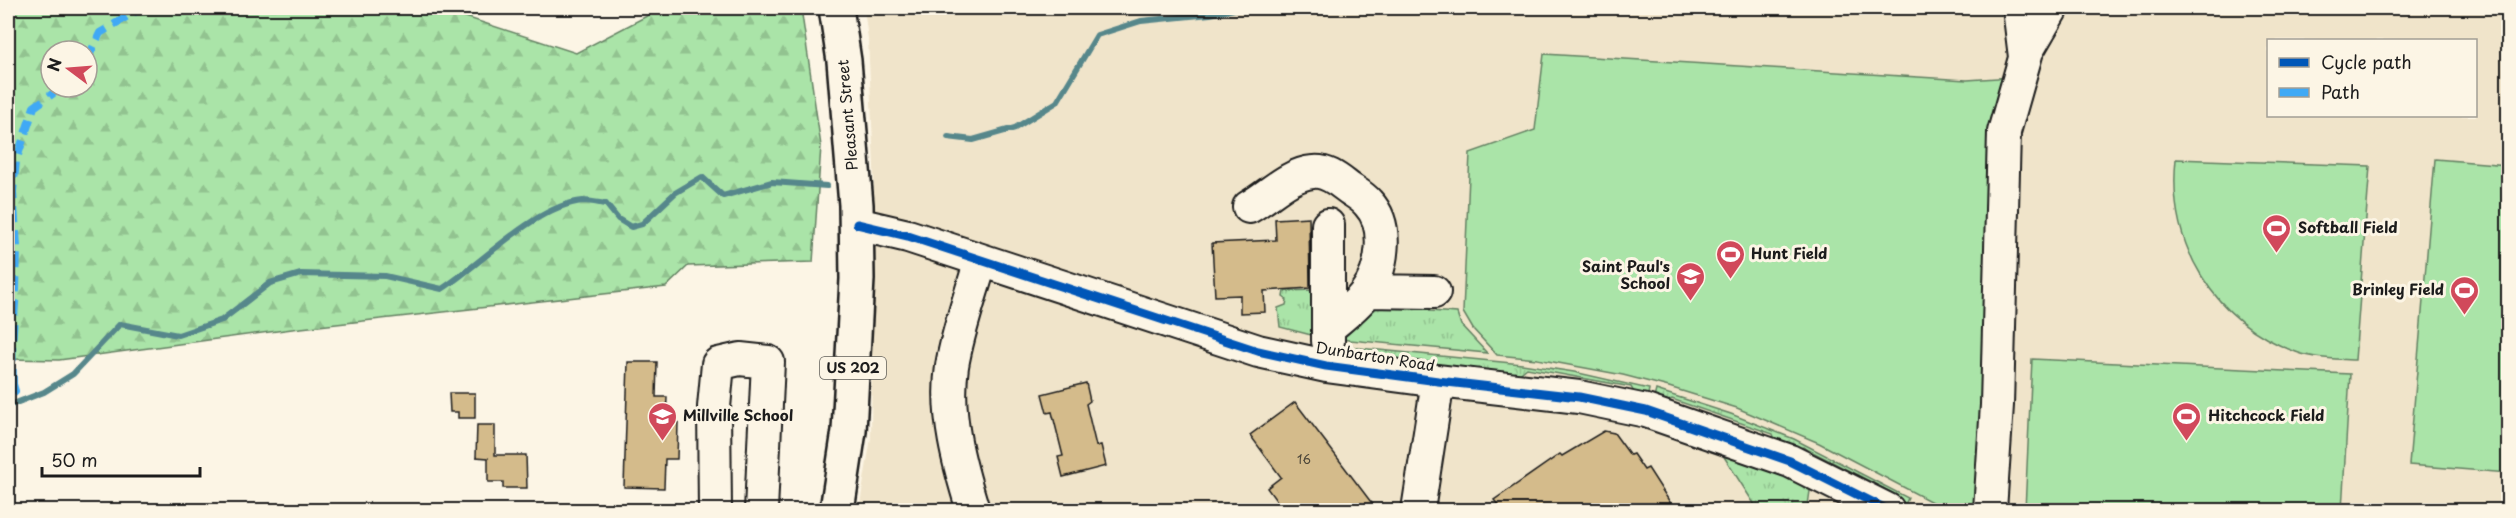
<svg xmlns="http://www.w3.org/2000/svg" width="2516" height="518" viewBox="0 0 2516 518" font-family="'Playpen Sans',sans-serif">
  <style>
    .built { fill: #f0e4ca; fill-rule: evenodd }
    .grass { fill: url(#grass-tufts); stroke: #638062; stroke-width: 1.5 }
    .forest { fill: url(#forest-firs); stroke: #638062; stroke-width: 1.5; fill-rule: evenodd }
    .pitch { fill: #aae4a8; stroke: #638062; stroke-width: 1.5 }
    .lines { fill: none; stroke-linecap: round; stroke-linejoin: round }
    .stream { stroke: #57878b; stroke-width: 6 }
    .building { fill: #d4bb8b; stroke: #1c1c1c; stroke-width: 1.5 }
    .minor-casing { stroke: #1c1c1c; stroke-width: 36 }
    .major-casing { stroke: #1c1c1c; stroke-width: 38 }
    .minor { stroke: #fcf5e5; stroke-width: 32 }
    .major { stroke: #fcf5e5; stroke-width: 33 }
    .quiet { stroke: #3fa9f5; stroke-width: 8; stroke-dasharray: 15 8; stroke-linecap: butt }
    .cycleway-casing { stroke: #fcf5e5; stroke-width: 13 }
    .cycleway { stroke: #0057b8; stroke-width: 9 }
    .labels { text-anchor: middle; stroke-width: 6; stroke-linejoin: round; paint-order: stroke }
    .number-label { font-size: 12px; fill: #4a4438 }
    .shield { fill: #fcf5e5; stroke: #5f5d58; stroke-width: 1.5 }
    .shield-label { font-size: 14px; font-weight: bold; fill: #1c1c1c }
    .street-label { font-size: 15px; fill: #1c1c1c; stroke: #fcf5e5 }
    .poi-label { font-size: 15px; font-weight: bold; fill: #1c1c1c; stroke: #fcf5e5; text-anchor: start }
  </style>
  <defs>
    <pattern id="grass-tufts" width="24" height="20" patternUnits="userSpaceOnUse" patternTransform="scale(1.5)"><rect width="24" height="20" fill="#aae4a8"/><path d="M3 7l-1-3M5 7V3M7 7l1-3M15 17l-1-3M17 17v-4M19 17l1-3" fill="none" stroke="#92c390"/></pattern>
    <pattern id="forest-firs" width="22" height="20" patternUnits="userSpaceOnUse" patternTransform="scale(1.5)"><rect width="22" height="20" fill="#aae4a8"/><path d="M5 1l3.5 6h-7zM16 11l3.5 6h-7z" fill="#92c390"/></pattern>
  </defs>
  <rect width="100%" height="100%" fill="#fcf5e5"/>
  <filter id="ink" filterUnits="userSpaceOnUse"><feTurbulence type="fractalNoise" baseFrequency=".0167" numOctaves="2"/><feDisplacementMap in="SourceGraphic" scale="12" xChannelSelector="R" yChannelSelector="G"/><feConvolveMatrix kernelMatrix="1 2 1 2 8 2 1 2 1" color-interpolation-filters="sRGB"/></filter>
  <g filter="url(#ink)">
    <!-- built -->
    <path class="built" d="M 864,8 L 2508,8 L 2508,510 L 859,510 L 871,438 L 874,165 L 868,39 ZM 2268,40 L 2476,40 L 2476,116 L 2268,116 Z"/>
    <!-- grass -->
    <path class="grass" d="M 1314,290 L 1315,336 L 1280,327 L 1278,308 L 1286,305 L 1287,300 L 1283,297 L 1284,291 Z
      M 1430,305 L 1430,311 L 1457,313 L 1461,325 L 1487,353 L 1339,339 L 1374,306 Z
      M 1338,346 L 1522,364 L 1574,372 L 1649,389 L 1647,400 L 1637,398 L 1631,387 L 1527,368 L 1517,376 L 1340,352 Z
      M 1656,390 L 1731,414 L 1794,439 L 1908,498 L 1903,509 L 1897,495 L 1803,447 L 1790,451 L 1777,446 L 1773,434 L 1672,399 L 1661,405 L 1653,402 Z
      M 1728,451 L 1806,485 L 1810,491 L 1808,505 L 1800,510 L 1758,510 L 1721,452 Z"/>
    <!-- forest -->
    <path class="forest" d="M 8,8 L 438,8 L 576,53 L 662,8 L 801,8 L 821,146 L 813,262 L 688,266 L 666,287 L 292,329 L 59,360 L 8,359 ZM 51,51 L 87,51 L 87,87 L 51,87 Z"/>
    <!-- pitch -->
    <path class="pitch" d="M 1544,54 L 1967,80 L 2012,77 L 1979,510 L 1947,510 L 1819,443 L 1737,408 L 1669,387 L 1623,375 L 1537,359 L 1497,355 L 1473,329 L 1463,312 L 1470,153 L 1535,130 Z
      M 2176,159 L 2370,166 L 2355,360 C 2335,359 2315,359 2296,352 C 2214,322 2167,245 2176,159 Z
      M 2435,159 L 2508,165 L 2508,473 L 2409,465 Z
      M 2032,359 L 2350,374 L 2342,510 L 2025,510 Z"/>
    <g class="lines">
      <!-- stream -->
      <path class="stream" d="M 948,137 L 973,140 L 1015,128 L 1057,102 L 1097,35 L 1141,21 L 1210,14 L 1239,8
        M 8,406 L 44,392 L 73,374 L 120,324 L 178,335 L 222,320 L 270,283 L 301,274 L 385,276 L 442,289 C 481,264 536,205 583,201 C 590,201 599,203 606,204 L 618,219 L 631,227 L 642,224 L 675,193 L 702,177 L 723,196 L 772,182 L 827,186"/>
    </g>
    <!-- building -->
    <path class="building" d="M 1309,217 L 1310,288 L 1264,291 L 1265,312 L 1240,313 L 1240,295 L 1215,296 L 1212,243 L 1276,240 L 1275,219 Z
      M 628,362 L 657,362 L 656,397 L 667,397 L 666,422 L 678,422 L 677,459 L 665,459 L 664,488 L 624,487 Z
      M 1086,383 L 1090,401 L 1086,404 L 1096,446 L 1101,445 L 1106,466 L 1063,477 L 1058,457 L 1063,456 L 1052,412 L 1047,413 L 1042,394 Z
      M 449,393 L 475,393 L 475,418 L 458,418 L 458,412 L 450,412 Z
      M 1295,402 L 1327,444 L 1377,510 L 1283,510 L 1267,488 L 1281,477 L 1250,435 Z
      M 477,425 L 495,425 L 495,455 L 526,455 L 527,488 L 503,488 L 503,482 L 488,482 L 488,458 L 476,457 Z
      M 1604,431 L 1614,433 L 1630,455 L 1633,454 L 1644,470 L 1648,468 L 1675,510 L 1502,510 L 1494,500 L 1560,454 L 1562,456 Z"/>
    <g class="lines">
      <defs>
        <path id="minor" d="M 2019,8 L 2025,57
          M 1249,207 C 1269,196 1289,174 1313,172 C 1327,170 1339,181 1350,189 C 1356,193 1363,197 1368,203 C 1390,226 1383,271 1365,294 C 1355,307 1341,317 1328,328
          M 857,224 L 908,236 L 1258,351 L 1326,366 L 1438,381 L 1579,397 L 1646,411 L 1790,461 L 1888,510
          M 1328,225 L 1328,341
          M 1367,291 L 1434,292
          M 715,510 L 714,407 L 718,364 L 740,359 L 768,362 L 761,510
          M 973,510 C 959,465 945,415 952,366 C 958,330 971,295 981,260
          M 1418,510 L 1438,381
          M 1990,510 L 1997,405 L 2004,132 L 2027,51 L 2052,8"/>
        <path id="major" d="M 836,8 L 844,61 L 856,205 L 857,279 L 849,431 L 837,510"/>
      </defs>
      <!-- minor casing -->
      <use href="#minor" class="minor-casing"/>
      <!-- major casing -->
      <use href="#major" class="major-casing"/>
      <!-- minor -->
      <use href="#minor" class="minor"/>
      <!-- major -->
      <use href="#major" class="major"/>
      <!-- quiet -->
      <path class="quiet" d="M 87,60 L 100,33 L 141,8
        M 8,382 L 13,384 L 15,391 L 8,397
        M 13,384 L 12,345 L 16,290 L 17,246 L 13,192 L 16,161 L 34,107 L 62,87
        M 8,413 L 8,438"/>
      <defs>
        <path id="cycleway" d="M 857,224 L 908,236 L 1258,351 L 1326,366 L 1438,381 L 1579,397 L 1646,411 L 1790,461 L 1888,510"/>
      </defs>
      <!-- cycleway casing -->
      <use href="#cycleway" class="cycleway-casing"/>
      <!-- cycleway -->
      <use href="#cycleway" class="cycleway"/>
    </g>
  </g>
  <!-- icons -->
  <defs>
    <symbol id="stadium-pin" viewBox="-11 -11 22 30"><path d="M0 17L-7.5 6A9.5 9.5 0 1 1 7.5 6Z" fill="#d1495b" stroke="#fcf5e5"/><path d="M0-5a6.5 5 0 1 0 0 10a6.5 5 0 1 0 0-10ZM-3.5-1.8h7v3.6h-7Z" fill="#fff"/></symbol>
    <symbol id="school-pin" viewBox="-11 -11 22 30"><path d="M0 17L-7.5 6A9.5 9.5 0 1 1 7.5 6Z" fill="#d1495b" stroke="#fcf5e5"/><path d="M0-5L7-2L0 1L-7-2ZM-4 1L0 2.5L4 1V4Q0 6-4 4Z" fill="#fff"/></symbol>
  </defs>
  <g fill-rule="evenodd">
    <use href="#stadium-pin" x="2260" y="212" width="33" height="45"/>
    <use href="#stadium-pin" x="1714" y="238" width="33" height="45"/>
    <use href="#school-pin" x="1674" y="260" width="33" height="45"/>
    <use href="#stadium-pin" x="2448" y="274" width="33" height="45"/>
    <use href="#school-pin" x="646" y="400" width="33" height="45"/>
    <use href="#stadium-pin" x="2170" y="400" width="33" height="45"/>
  </g>
  <g class="labels">
    <!-- number labels -->
    <g class="number-label">
      <text x="1304" y="464">16</text>
    </g>
    <!-- shield labels -->
    <rect class="shield" x="820" y="357" width="66" height="22" rx="4.5"/>
    <g class="shield-label">
      <text x="853" y="373">US 202</text>
    </g>
    <!-- street labels -->
    <g class="street-label">
      <text transform="translate(848 115) rotate(-95)" y="5">Pleasant Street</text>
      <text transform="translate(1375 357) rotate(9)" y="5">Dunbarton Road</text>
    </g>
    <!-- poi labels -->
    <g class="poi-label">
      <text x="2298" y="233">Softball Field</text>
      <text x="1751" y="259">Hunt Field</text>
      <text x="1670" y="272" text-anchor="end">Saint Paul's<tspan x="1670" dy="17">School</tspan></text>
      <text x="2444" y="295" text-anchor="end">Brinley Field</text>
      <text x="683" y="421">Millville School</text>
      <text x="2208" y="421">Hitchcock Field</text>
    </g>
  </g>
  <!-- margin -->
  <rect width="2516" height="518" fill="none" stroke="#fcf5e5" stroke-width="30"/>
  <rect x="15" y="15" width="2486" height="488" fill="none" stroke="#1c1c1c" stroke-width="2" filter="url(#ink)"/>
  <!-- legend -->
  <rect x="2267" y="39" width="210" height="78" fill="#fcf5e5" stroke="#a29e95" stroke-width="1.5"/>
  <rect x="2279" y="58" width="30" height="9" fill="#0057b8" stroke="#a29e95" stroke-width="1.5"/>
  <text x="2321" y="69" font-size="18" fill="#1c1c1c">Cycle path</text>
  <rect x="2279" y="88" width="30" height="9" fill="#3fa9f5" stroke="#a29e95" stroke-width="1.5"/>
  <text x="2321" y="99" font-size="18" fill="#1c1c1c">Path</text>
  <!-- north arrow -->
  <g transform="translate(69 69) rotate(286)"><circle r="28" fill="#fcf5e5" stroke="#a29e95" stroke-width="1.5"/>
  <path d="M0-4.5L10 22L0 15L-10 22Z" fill="#d1495b"/>
  <text y="-9" font-size="16" font-weight="bold" text-anchor="middle" fill="#1c1c1c">N</text>
  </g>
  <!-- scale -->
  <path d="M42 467v9h158v-9" fill="none" stroke="#1c1c1c" stroke-width="3"/>
  <text x="51" y="467" font-size="18" fill="#1c1c1c" stroke="#fcf5e5" stroke-width="4.5" paint-order="stroke">50 m</text>
</svg>
